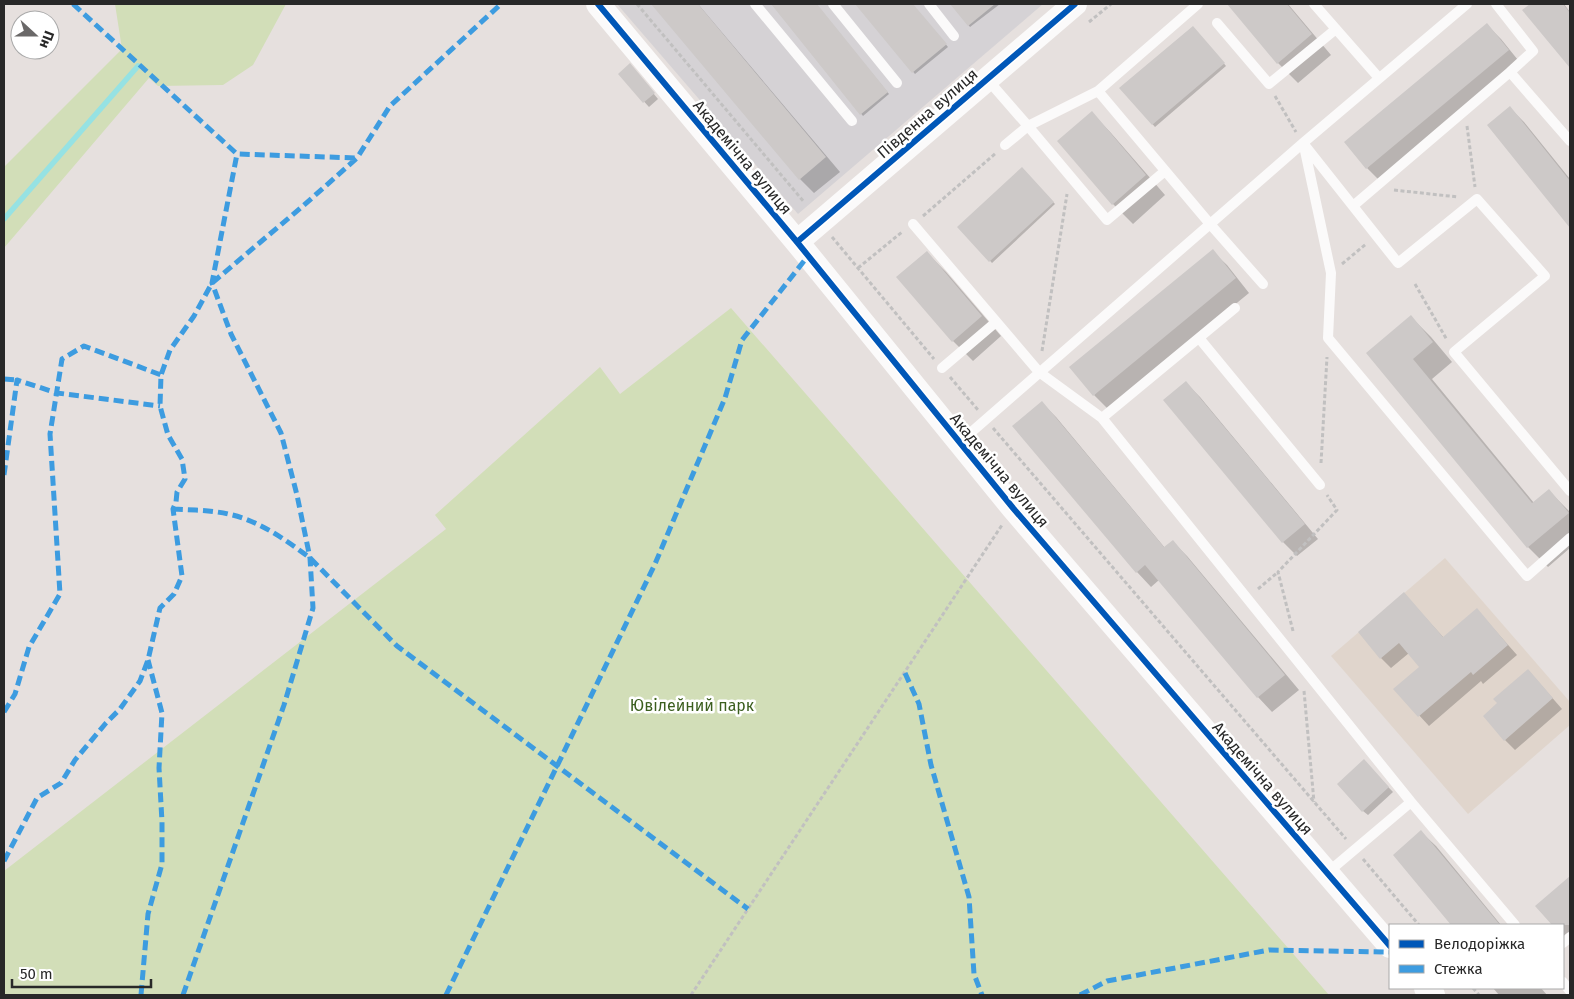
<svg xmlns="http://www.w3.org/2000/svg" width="1574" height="999" viewBox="0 0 1574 999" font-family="'Fira Sans',sans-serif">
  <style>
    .industrial { fill: #d5d2d5 }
    .education { fill: #e0d5cc }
    .green { fill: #d2deb8 }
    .shadow { fill: #0003 }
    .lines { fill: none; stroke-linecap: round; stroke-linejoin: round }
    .stream { stroke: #96e2e3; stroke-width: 5.5 }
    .building { fill: #cdc9c8 }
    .path { stroke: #c1c0c0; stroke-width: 3; stroke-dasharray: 4 2.5; stroke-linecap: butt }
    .service { stroke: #fbfafa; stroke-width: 10 }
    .tertiary { stroke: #fbfafa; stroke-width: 24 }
    .quiet { stroke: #3d9ce0; stroke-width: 5; stroke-dasharray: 10 5; stroke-linecap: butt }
    .cycleway-casing { stroke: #fff; stroke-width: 9 }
    .cycleway { stroke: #0057b8; stroke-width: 6 }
    .labels { text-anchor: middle; stroke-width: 5; stroke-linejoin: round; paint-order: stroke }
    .street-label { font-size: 16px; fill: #282828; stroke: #fff }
    .park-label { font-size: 16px; fill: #3b5e1e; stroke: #fff }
  </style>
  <rect width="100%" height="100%" fill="#e6e0de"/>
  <!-- industrial -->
  <path class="industrial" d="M 617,4 L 1043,4 L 798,214 Z"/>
  <!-- education -->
  <path class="education" d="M 1445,558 L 1570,702 L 1570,725 L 1468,814 L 1331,656 Z"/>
  <!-- green -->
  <path class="green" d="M 115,4 L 286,4 L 253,65 L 223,85 L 158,86 L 149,78 L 4,248 L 4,167 L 122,49 Z
    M 731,308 L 1329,995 L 4,995 L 4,871 L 446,529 L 435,515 L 600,367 L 620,394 Z"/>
  <!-- shadow -->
  <path class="shadow" d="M 652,4 L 698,4 L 840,172 L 814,193 L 800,179 Z
    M 772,4 L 815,4 L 889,94 L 863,116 Z
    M 857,4 L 912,4 L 948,47 L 915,74 Z
    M 952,4 L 1000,4 L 970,27 Z
    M 1228,4 L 1288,4 L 1331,55 L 1298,83 L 1278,63 Z
    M 1532,4 L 1564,4 L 1570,12 L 1570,66 L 1524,10 Z
    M 1487,25 L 1501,39 L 1522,65 L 1381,182 L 1367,168 Z
    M 1193,27 L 1226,66 L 1155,127 L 1121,88 Z
    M 634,70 L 658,99 L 649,107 L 619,74 Z
    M 1510,108 L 1524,122 L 1570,179 L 1570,226 L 1489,125 Z
    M 1092,113 L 1111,133 L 1165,195 L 1133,224 L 1113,204 Z
    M 1022,169 L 1055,204 L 992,263 L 959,227 Z
    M 1212,251 L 1227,265 L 1249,293 L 1108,409 L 1094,395 Z
    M 926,252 L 946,272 L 1001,336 L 973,361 L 953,341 Z
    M 1411,317 L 1431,337 L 1452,362 L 1432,379 L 1534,503 L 1549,491 L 1570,512 L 1570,548 L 1548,567 L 1528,547 L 1367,353 Z
    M 1186,383 L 1200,397 L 1318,539 L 1297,556 L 1283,542 Z
    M 1042,403 L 1056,417 L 1165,548 L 1173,542 L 1187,556 L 1299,690 L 1272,712 L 1258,697 L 1159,580 L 1151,587 L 1137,572 Z
    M 1404,594 L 1444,638 L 1486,620 L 1517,655 L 1483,684 L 1481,681 L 1429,726 L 1395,689 L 1421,667 L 1409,653 L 1391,668 L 1381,658 Z
    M 1528,670 L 1562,709 L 1515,750 L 1505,740 Z
    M 1368,766 L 1393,792 L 1368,815 L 1363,811 Z
    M 1421,832 L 1436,846 L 1501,925 L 1453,925 L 1394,855 Z
    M 1570,877 L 1570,942 L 1563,935 L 1563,925 L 1554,925 L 1537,906 Z
    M 1493,988 L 1541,988 L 1547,995 L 1499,995 Z"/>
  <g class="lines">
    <!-- stream -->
    <path class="stream" d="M 4,219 L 138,66"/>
  </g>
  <!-- building -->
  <path class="building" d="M 651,4 L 698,4 L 826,157 L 799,180 Z
    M 771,4 L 817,4 L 888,92 L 860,115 Z
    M 855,4 L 913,4 L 947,44 L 912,73 Z
    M 950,4 L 995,4 L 968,26 Z
    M 1227,4 L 1287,4 L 1312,34 L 1277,64 Z
    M 1530,4 L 1563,4 L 1570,13 L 1570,68 L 1522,10 Z
    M 1487,23 L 1509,50 L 1366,169 L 1344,142 Z
    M 1193,26 L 1225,63 L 1152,125 L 1119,88 Z
    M 630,63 L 655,93 L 643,103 L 618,74 Z
    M 1510,106 L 1570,181 L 1570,228 L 1487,125 Z
    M 1092,111 L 1146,175 L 1112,205 L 1057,141 Z
    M 1022,167 L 1054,202 L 989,262 L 957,227 Z
    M 1213,249 L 1236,278 L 1093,396 L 1069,367 Z
    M 927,251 L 982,316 L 952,342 L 896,277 Z
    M 1411,315 L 1433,342 L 1413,359 L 1532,503 L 1549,489 L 1569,513 L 1527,548 L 1366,353 Z
    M 1186,381 L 1305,524 L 1282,543 L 1163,400 Z
    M 1042,401 L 1164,547 L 1173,540 L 1285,675 L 1257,698 L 1145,565 L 1136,573 L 1012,426 Z
    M 1404,592 L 1443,637 L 1477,608 L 1508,645 L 1473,675 L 1471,672 L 1418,717 L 1393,689 L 1419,667 L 1399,643 L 1380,659 L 1358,632 Z
    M 1528,669 L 1553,698 L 1504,741 L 1483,716 L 1497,703 L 1493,699 Z
    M 1364,759 L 1389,787 L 1362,812 L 1337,784 Z
    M 1421,830 L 1481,902 L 1500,925 L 1451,925 L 1393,855 Z
    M 1570,876 L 1570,925 L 1552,925 L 1535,906 Z"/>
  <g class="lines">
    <!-- path -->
    <path class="path" d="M 637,4 L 804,202
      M 1089,22 L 1111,4
      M 1275,96 L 1296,132
      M 1467,126 L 1475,187
      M 1394,190 L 1458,197
      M 923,216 L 996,153
      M 832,237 L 934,359
      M 1342,264 L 1366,244
      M 858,268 L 902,232
      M 1415,284 L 1447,340
      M 1042,351 L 1067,194
      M 950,377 L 978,410
      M 993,428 L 1346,839
      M 1321,463 L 1327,357
      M 1258,589 L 1278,572
      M 1293,631 L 1278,572 L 1337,510 L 1327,495
      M 1304,691 L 1314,802
      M 1363,859 L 1419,925
      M 1473,988 L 1479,995
      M 691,995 L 1002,525"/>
    <!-- service -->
    <path class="service" d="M 755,4 L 852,121
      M 833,4 L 897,83
      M 929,4 L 954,36
      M 1314,4 L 1379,78
      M 1496,4 L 1533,51 L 1510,72 L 1570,141
      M 1217,23 L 1269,84 L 1336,29
      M 987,79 L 1028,126 L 1005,145
      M 1098,91 L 1210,224 L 1263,284
      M 1303,143 L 1398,263 L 1477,199 L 1545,276 L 1454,352 L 1570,491
      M 1304,146 L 1331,273 L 1328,338 L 1527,576 L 1570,538
      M 1165,171 L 1107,220 L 1028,126 L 1098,91 L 1198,4
      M 1353,206 L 1510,72
      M 913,224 L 1039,372 L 1102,418 L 1235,308
      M 1199,338 L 1320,485
      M 942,368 L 996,322
      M 1102,418 L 1411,802 L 1515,925
      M 960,442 L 1303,143 L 1467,4
      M 1327,873 L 1411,802
      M 1563,943 L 1570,937
      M 1563,982 L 1570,991"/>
    <!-- tertiary -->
    <path class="tertiary" d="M 598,4 L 797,242 L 1013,508 L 1390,946
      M 797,242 L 1075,4
      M 1426,988 L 1433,995"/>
    <!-- quiet -->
    <path class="quiet" d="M 73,4 L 237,154 L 357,158
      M 4,379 L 17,380
      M 4,475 L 17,380 L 57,393 L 160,406
      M 173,509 C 191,510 211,510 228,514 C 258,520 286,540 310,558 L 397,646 L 748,909
      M 905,673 L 919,704 L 931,765 L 969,897 L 974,974 L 982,995
      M 4,712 L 15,694 L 29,647 L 60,594 L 50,434 L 62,359 L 84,346 L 161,375
      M 4,861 L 37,798 L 61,783 L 75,760 L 106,723 L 120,709 L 140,681 L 148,660 L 160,608 L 174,594 L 182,576 L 173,509 L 176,502 L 177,492 L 185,479 L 182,459 L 168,435 L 160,406 L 161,375 L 170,350 L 194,316 L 212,283 L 303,206 L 357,158 L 390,106 L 501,4
      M 141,995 L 148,914 L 162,864 L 162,822 L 159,768 L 162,713 L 148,660
      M 183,995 L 284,705 L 313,608 L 310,558 L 297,495 L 281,433 L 231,334 L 212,283 L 237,154
      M 446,995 L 655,564 L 725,398 L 742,340 L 808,256
      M 1080,995 L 1107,981 L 1269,950 L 1390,952"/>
    <defs>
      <path id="cycleway" d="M 598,4 L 797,242 L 1013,508 L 1390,946
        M 797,242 L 1075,4"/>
    </defs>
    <!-- cycleway casing -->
    <use href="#cycleway" class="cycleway-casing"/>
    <!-- cycleway -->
    <use href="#cycleway" class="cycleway"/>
  </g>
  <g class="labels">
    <!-- street labels -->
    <g class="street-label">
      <text transform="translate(927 113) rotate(-41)" y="6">Південна вулиця</text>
      <text transform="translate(743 157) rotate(50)" y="6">Академічна вулиця</text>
      <text transform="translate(1000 470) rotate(50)" y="6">Академічна вулиця</text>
      <text transform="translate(1263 778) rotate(49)" y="6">Академічна вулиця</text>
    </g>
    <!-- park labels -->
    <g class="park-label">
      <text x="692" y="711">Ювілейний парк</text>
    </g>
  </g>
  <!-- border -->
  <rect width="1574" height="999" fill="none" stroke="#282828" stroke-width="10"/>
  <!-- legend -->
  <rect x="1389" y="924" width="175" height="65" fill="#ffffff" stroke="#a9a9a9"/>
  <rect x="1399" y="940" width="25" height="8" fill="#0057b8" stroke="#a9a9a9"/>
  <text x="1434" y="949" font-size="15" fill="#282828">Велодоріжка</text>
  <rect x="1399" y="965" width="25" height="8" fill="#3d9ce0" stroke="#a9a9a9"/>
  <text x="1434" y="974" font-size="15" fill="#282828">Стежка</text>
  <!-- north arrow -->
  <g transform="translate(35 35) rotate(111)"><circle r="24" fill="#ffffff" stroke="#a9a9a9"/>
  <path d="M0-4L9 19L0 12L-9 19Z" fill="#6a6868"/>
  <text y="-8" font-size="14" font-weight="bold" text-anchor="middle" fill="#282828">Пн</text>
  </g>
  <!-- scale -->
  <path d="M12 979v8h139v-8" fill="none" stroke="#282828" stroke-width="2.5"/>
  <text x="20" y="979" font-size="15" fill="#282828" stroke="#ffffff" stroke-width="4" paint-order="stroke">50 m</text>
</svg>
